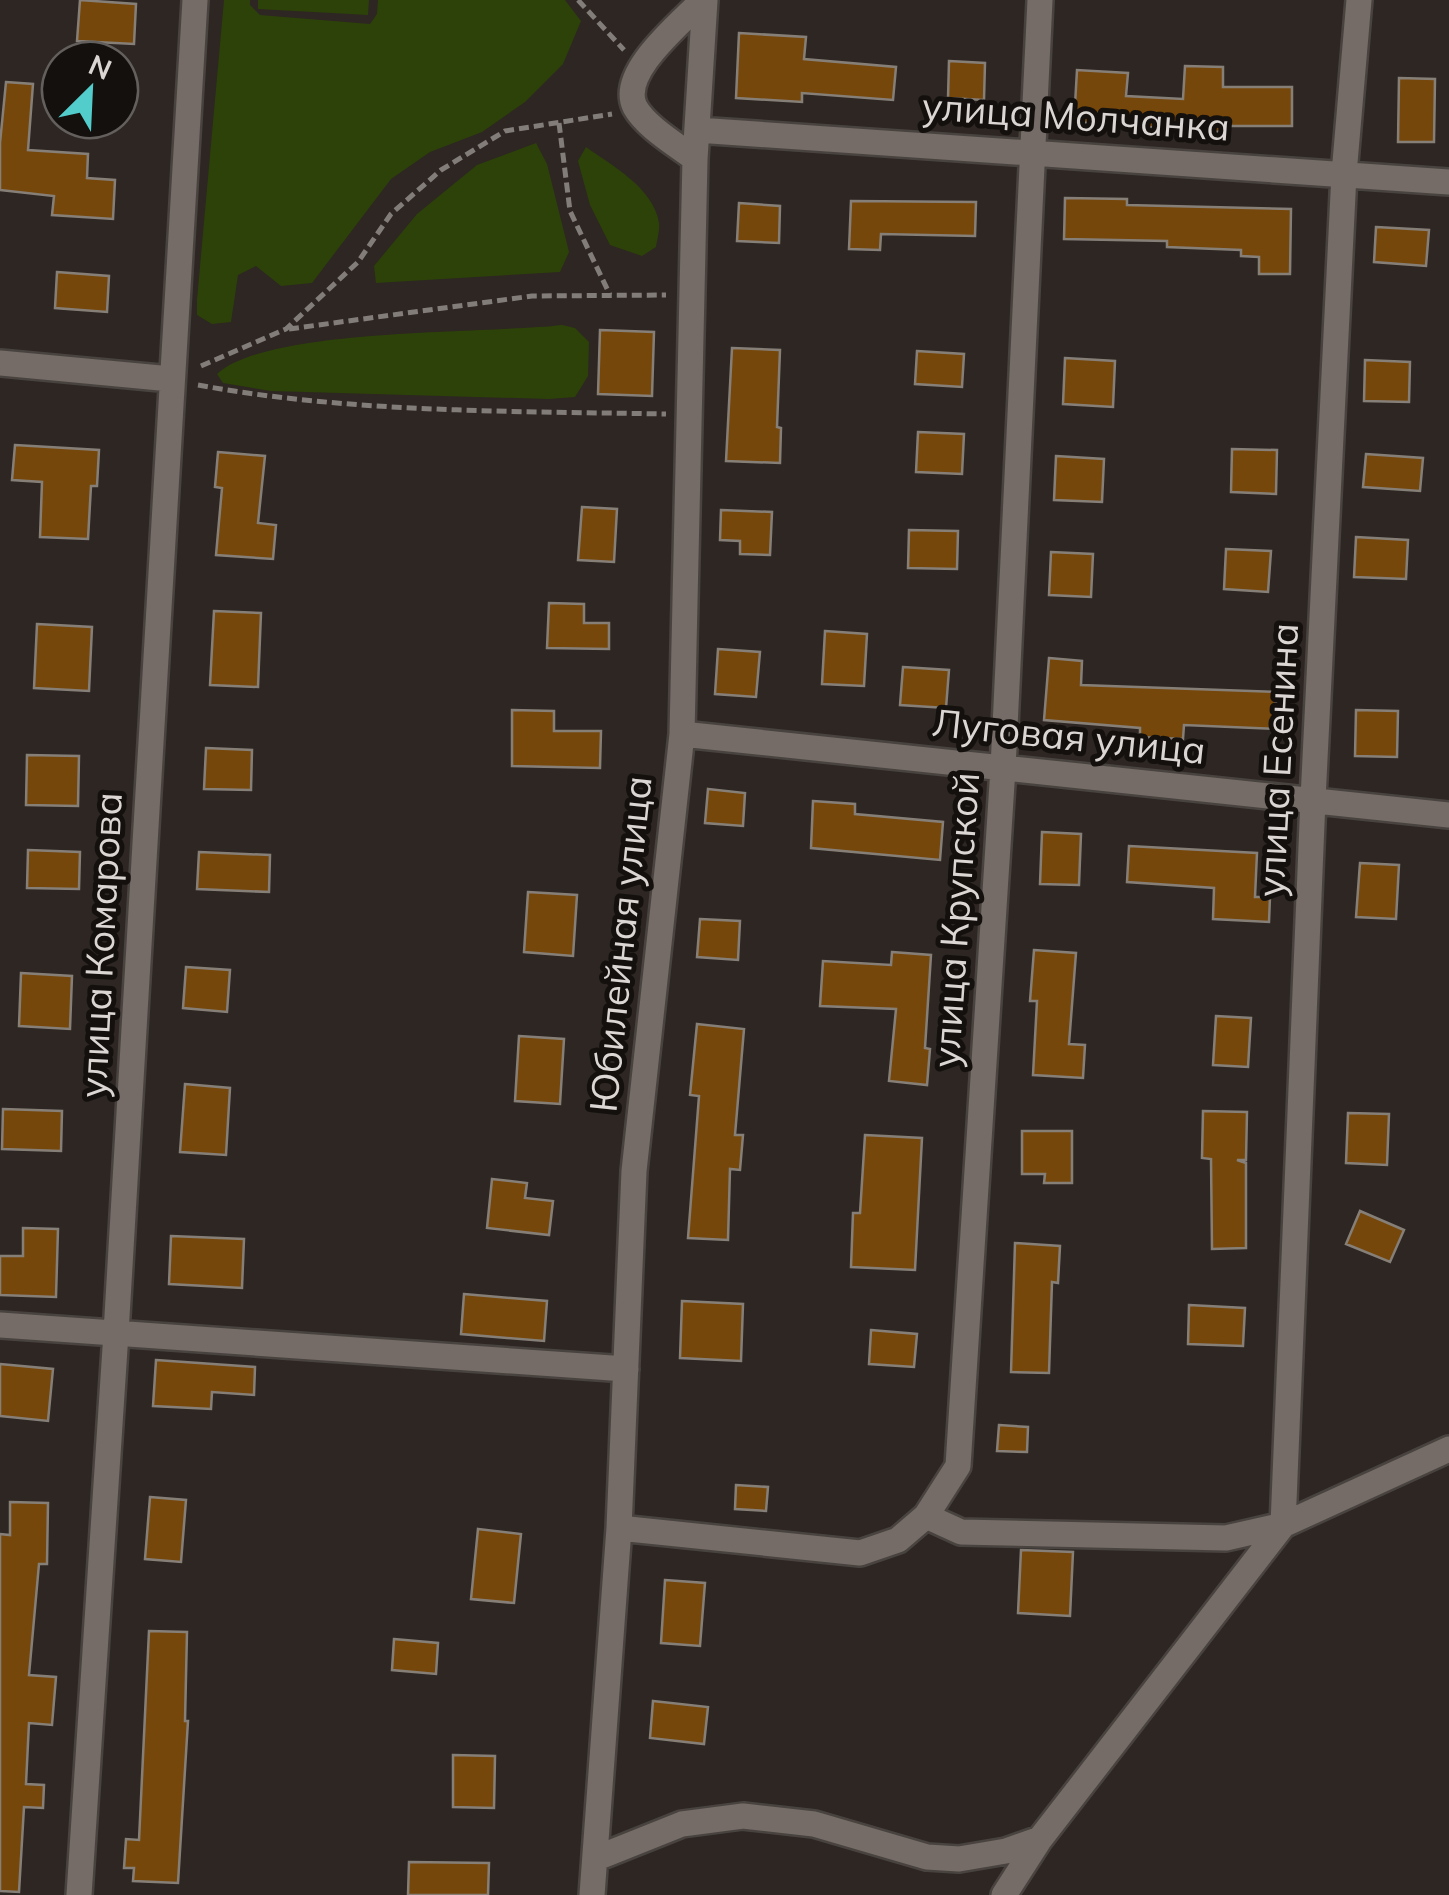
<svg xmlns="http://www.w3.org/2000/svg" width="1449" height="1895" viewBox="0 0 1449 1895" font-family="Mulish,sans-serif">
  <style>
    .green { fill: #2d4209 }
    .building { fill: #76470b; stroke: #867f78; stroke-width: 2.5 }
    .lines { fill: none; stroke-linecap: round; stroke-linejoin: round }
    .minor-casing { stroke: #49433f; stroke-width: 30 }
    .path { stroke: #837d79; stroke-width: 5; stroke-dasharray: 10 5; stroke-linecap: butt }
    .minor { stroke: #756c67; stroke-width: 25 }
    .labels { text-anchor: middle; stroke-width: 10; stroke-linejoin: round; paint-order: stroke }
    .street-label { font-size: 38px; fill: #dbd6d3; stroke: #13100e }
  </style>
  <rect width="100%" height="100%" fill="#2d2622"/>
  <!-- green -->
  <path class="green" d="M 224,0 L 250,0 L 250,5 L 260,15 L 370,24 L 377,14 L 378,0 L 565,0 L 581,21 L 563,64 L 525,102 L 482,132 L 430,152 L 391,179 L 312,283 L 281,286 L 256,266 L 238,275 L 231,322 L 212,324 L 197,315 L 197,300 Z
    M 258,0 L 369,0 L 368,15 L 258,9 Z
    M 536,143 L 547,164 L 569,252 L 560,272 L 376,283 L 374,266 L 417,214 L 477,165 Z
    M 586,147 C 611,165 654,188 659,223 C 660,230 657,240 656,247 L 642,256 L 610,245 L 590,205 L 578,161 Z
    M 562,325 L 575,328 L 589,342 L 588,376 L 575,397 L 549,399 L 271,391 L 223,383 L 217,374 C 268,327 485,334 562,325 Z"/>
  <!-- building -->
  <path class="building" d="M 80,0 L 136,4 L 134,44 L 77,41 Z
    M 739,33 L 806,37 L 804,59 L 896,67 L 893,100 L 802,93 L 802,102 L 736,98 Z
    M 949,61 L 985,63 L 984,100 L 948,98 Z
    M 1185,66 L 1223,67 L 1223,87 L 1292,87 L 1292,126 L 1221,126 L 1221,132 L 1074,122 L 1077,70 L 1128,73 L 1126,96 L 1183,99 Z
    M 1399,78 L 1435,79 L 1434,142 L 1398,142 Z
    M 6,82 L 33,84 L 28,150 L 88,154 L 87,178 L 115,180 L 113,219 L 52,215 L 54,196 L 0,190 L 0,143 Z
    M 1065,198 L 1127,199 L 1127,205 L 1291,209 L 1290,274 L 1259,274 L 1259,257 L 1241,256 L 1241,250 L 1167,247 L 1167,241 L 1064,239 Z
    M 851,201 L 976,202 L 975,236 L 881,234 L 880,250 L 849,249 Z
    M 739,203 L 780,206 L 779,243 L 737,241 Z
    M 1376,227 L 1429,230 L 1426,266 L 1374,262 Z
    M 57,272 L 109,276 L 107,312 L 55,308 Z
    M 600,330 L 654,332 L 652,396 L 598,394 Z
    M 732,348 L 780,350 L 777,427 L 781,428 L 780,463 L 726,461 Z
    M 917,351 L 964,354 L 962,387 L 915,384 Z
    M 1065,358 L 1115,361 L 1113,407 L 1063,404 Z
    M 1365,360 L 1410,362 L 1409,402 L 1364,401 Z
    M 918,432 L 964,434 L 962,474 L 916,472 Z
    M 15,445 L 99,450 L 97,486 L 91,486 L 88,539 L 40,537 L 42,482 L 12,480 Z
    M 1232,449 L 1277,450 L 1276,494 L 1231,492 Z
    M 218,452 L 265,456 L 258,523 L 276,525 L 273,559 L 216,555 L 222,488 L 215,487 Z
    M 1366,454 L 1423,458 L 1420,491 L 1363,487 Z
    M 1056,456 L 1104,459 L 1102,502 L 1054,500 Z
    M 582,507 L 617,509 L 614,562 L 578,560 Z
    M 721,510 L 772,512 L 770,555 L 740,554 L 740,541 L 720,540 Z
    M 909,530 L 958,531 L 957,569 L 908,568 Z
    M 1356,537 L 1408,540 L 1406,579 L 1354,577 Z
    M 1226,549 L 1271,551 L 1268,592 L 1224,589 Z
    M 1051,552 L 1093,554 L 1091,597 L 1049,595 Z
    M 549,603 L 584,604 L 584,623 L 609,623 L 609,649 L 547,648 Z
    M 214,611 L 261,613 L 258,687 L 210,685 Z
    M 37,624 L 92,627 L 89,691 L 34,688 Z
    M 825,631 L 867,634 L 864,686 L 822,684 Z
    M 718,649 L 760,652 L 756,697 L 715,694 Z
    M 1049,658 L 1082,661 L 1081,685 L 1276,692 L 1275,729 L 1184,725 L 1183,739 L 1140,737 L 1140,728 L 1044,720 Z
    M 903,667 L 949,670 L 946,708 L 900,705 Z
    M 512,710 L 554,711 L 554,731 L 601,731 L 600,768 L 512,766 Z
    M 1356,710 L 1398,711 L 1397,757 L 1355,756 Z
    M 206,748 L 252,750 L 251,790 L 204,789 Z
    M 27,755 L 79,756 L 78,806 L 26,805 Z
    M 708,789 L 745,793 L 743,826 L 705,823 Z
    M 813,801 L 855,804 L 855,814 L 943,822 L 940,860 L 811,848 Z
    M 1042,832 L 1081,834 L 1079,885 L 1040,884 Z
    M 1129,846 L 1257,853 L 1255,897 L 1270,897 L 1269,922 L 1213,919 L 1214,888 L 1127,882 Z
    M 28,850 L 80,852 L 79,889 L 27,888 Z
    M 199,852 L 270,855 L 269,892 L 197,889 Z
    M 1360,863 L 1399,865 L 1396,919 L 1356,917 Z
    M 528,892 L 577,895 L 573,956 L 524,952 Z
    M 700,919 L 740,921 L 738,960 L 697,957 Z
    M 1034,950 L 1076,953 L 1069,1044 L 1085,1045 L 1083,1078 L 1033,1075 L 1037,1001 L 1030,1001 Z
    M 892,952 L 931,955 L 925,1048 L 930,1049 L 927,1085 L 889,1081 L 896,1009 L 820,1006 L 823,961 L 891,965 Z
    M 186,967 L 230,970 L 227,1012 L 183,1008 Z
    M 21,973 L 72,976 L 70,1029 L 19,1026 Z
    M 1216,1016 L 1251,1018 L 1248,1067 L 1213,1065 Z
    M 697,1024 L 744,1029 L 735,1135 L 743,1135 L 740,1170 L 730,1169 L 728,1240 L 688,1238 L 699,1096 L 690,1095 Z
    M 519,1036 L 564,1039 L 560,1104 L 515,1101 Z
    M 185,1084 L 230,1088 L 226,1155 L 180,1152 Z
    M 3,1109 L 62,1111 L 61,1151 L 2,1149 Z
    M 1203,1111 L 1247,1112 L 1246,1160 L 1237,1160 L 1246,1163 L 1246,1248 L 1212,1249 L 1211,1159 L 1202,1158 Z
    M 1348,1113 L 1389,1114 L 1387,1165 L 1346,1163 Z
    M 1022,1131 L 1072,1131 L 1072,1183 L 1044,1183 L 1045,1174 L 1022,1174 Z
    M 865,1135 L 922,1138 L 915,1270 L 851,1267 L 853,1213 L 860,1213 Z
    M 492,1179 L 527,1183 L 525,1198 L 553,1201 L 549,1235 L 487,1228 Z
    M 1360,1211 L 1404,1230 L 1390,1262 L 1346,1244 Z
    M 23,1228 L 58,1229 L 56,1297 L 0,1295 L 0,1256 L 23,1256 Z
    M 171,1236 L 244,1239 L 242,1288 L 169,1284 Z
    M 1015,1243 L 1060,1246 L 1058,1283 L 1052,1282 L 1049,1373 L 1011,1372 Z
    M 464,1294 L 547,1301 L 544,1341 L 461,1334 Z
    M 682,1301 L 743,1304 L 741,1361 L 680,1358 Z
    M 1189,1305 L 1245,1308 L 1243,1346 L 1188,1344 Z
    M 871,1330 L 917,1334 L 914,1367 L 869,1364 Z
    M 156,1360 L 255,1367 L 254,1395 L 212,1392 L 211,1409 L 153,1406 Z
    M 0,1364 L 53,1369 L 48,1421 L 0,1416 Z
    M 999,1425 L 1028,1427 L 1027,1452 L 997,1451 Z
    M 736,1485 L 768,1487 L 766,1511 L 735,1509 Z
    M 150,1497 L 186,1500 L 181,1562 L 145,1559 Z
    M 10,1502 L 48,1503 L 47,1564 L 39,1564 L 29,1675 L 56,1677 L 52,1725 L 29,1723 L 26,1784 L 44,1785 L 43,1808 L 24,1807 L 19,1892 L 0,1891 L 0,1534 L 10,1535 Z
    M 478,1529 L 521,1534 L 514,1603 L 471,1599 Z
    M 1021,1550 L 1073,1552 L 1070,1616 L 1018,1613 Z
    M 665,1580 L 705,1583 L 700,1646 L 661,1643 Z
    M 149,1631 L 187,1632 L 185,1721 L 188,1721 L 178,1883 L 133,1881 L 134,1868 L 124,1868 L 126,1839 L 139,1840 Z
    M 394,1639 L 438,1643 L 436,1674 L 392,1670 Z
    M 653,1701 L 708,1707 L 704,1744 L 650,1738 Z
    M 453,1755 L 495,1756 L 494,1808 L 453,1807 Z
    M 409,1862 L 489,1863 L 488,1895 L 408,1895 Z"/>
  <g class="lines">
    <defs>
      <path id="minor" d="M 697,130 L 1449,182
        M 695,159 C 677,145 646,127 635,107 C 618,73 681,23 703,0
        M 0,363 L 171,379
        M 682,734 L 1449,815
        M 0,1325 L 626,1369
        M 926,1516 L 961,1532 L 1226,1538 L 1283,1525 L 1449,1449
        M 619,1528 L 860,1553 L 898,1540 L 926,1516 L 958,1466 L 1003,768 L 1040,0
        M 597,1858 L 682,1824 L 743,1816 L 814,1824 L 927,1857 L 959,1859 L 1006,1851 L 1040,1839
        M 79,1895 L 116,1333 L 195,0
        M 592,1895 L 619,1528 L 634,1171 L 682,734 L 695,159 L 705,0
        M 1004,1895 L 1040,1839 L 1283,1525 L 1313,799 L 1344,174 L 1359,0"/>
    </defs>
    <!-- minor casing -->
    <use href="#minor" class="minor-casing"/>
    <!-- path -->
    <path class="path" d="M 578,0 L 624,50
      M 559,123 L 570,211 L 610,295
      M 289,329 L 532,296 L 666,295
      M 201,366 L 286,329 L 358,262 L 391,214 L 441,170 L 505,131 L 612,114
      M 198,385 C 351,413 511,411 666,414"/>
    <!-- minor -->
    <use href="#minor" class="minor"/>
  </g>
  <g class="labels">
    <!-- street labels -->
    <g class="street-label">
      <text transform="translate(1076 117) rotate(4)" y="13">улица Молчанка</text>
      <text transform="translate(1069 737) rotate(6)" y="13">Луговая улица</text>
      <text transform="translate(1278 760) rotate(-87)" y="13">улица Есенина</text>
      <text transform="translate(956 920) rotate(-86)" y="13">улица Крупской</text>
      <text transform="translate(621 944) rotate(-84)" y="13">Юбилейная улица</text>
      <text transform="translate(101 945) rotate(-87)" y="13">улица Комарова</text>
    </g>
  </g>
  <!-- north arrow -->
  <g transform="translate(90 90) rotate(24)"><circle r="48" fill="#13100e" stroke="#635f5d" stroke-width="2.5"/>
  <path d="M0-8L18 38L0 25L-18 38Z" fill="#52cdcc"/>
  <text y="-15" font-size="28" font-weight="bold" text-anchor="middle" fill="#dbd6d3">N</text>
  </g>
</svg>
